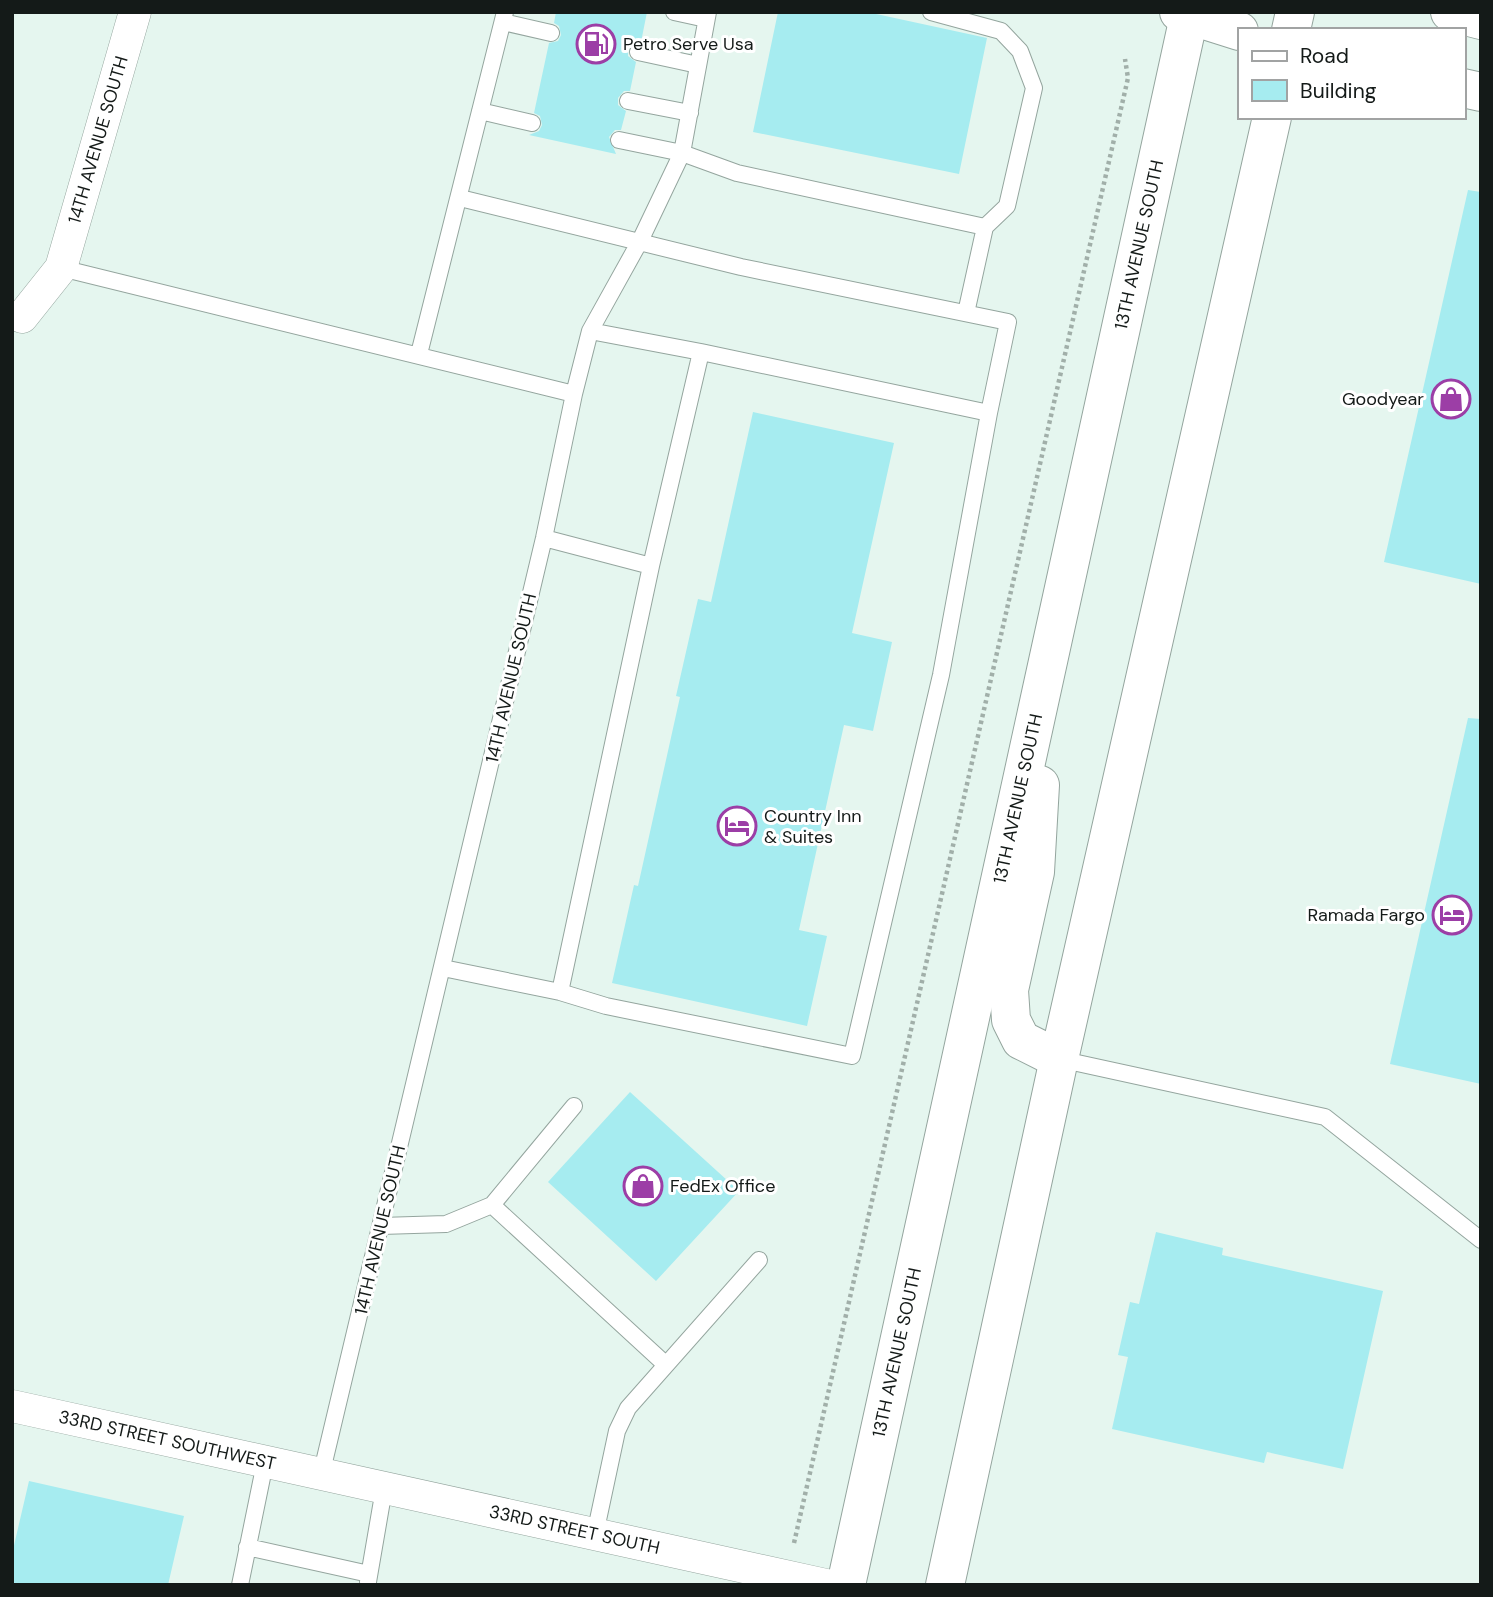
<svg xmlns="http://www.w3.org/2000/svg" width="1493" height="1597" viewBox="0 0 1493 1597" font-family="'DM Sans',sans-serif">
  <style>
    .building { fill: #a6ecf0 }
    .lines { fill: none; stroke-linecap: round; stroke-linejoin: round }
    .service-casing { stroke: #94a59e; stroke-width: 18 }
    .minor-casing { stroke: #94a59e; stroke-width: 33 }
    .tertiary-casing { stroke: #94a59e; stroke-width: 40 }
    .secondary-casing { stroke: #94a59e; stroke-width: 40 }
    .path { stroke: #a1afa9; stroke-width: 4.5; stroke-dasharray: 3.5 3.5; stroke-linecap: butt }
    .service { stroke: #fff; stroke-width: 16 }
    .minor { stroke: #fff; stroke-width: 32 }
    .tertiary { stroke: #fff; stroke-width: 38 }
    .secondary { stroke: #fff; stroke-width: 38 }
    .labels { text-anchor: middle; stroke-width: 6; stroke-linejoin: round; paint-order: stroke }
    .poi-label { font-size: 18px; fill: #141a18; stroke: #fff; text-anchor: start }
    .street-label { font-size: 18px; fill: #141a18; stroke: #fff }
  </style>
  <rect width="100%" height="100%" fill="#e5f6ef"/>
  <!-- building -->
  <path class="building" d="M 556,12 L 647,12 L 641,42 L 634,42 L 628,49 L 628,56 L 636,62 L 630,91 L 624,91 L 618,98 L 618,105 L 626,111 L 621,130 L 615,130 L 609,137 L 616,154 L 529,135 L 539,131 L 542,125 L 540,116 L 534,113 L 549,43 L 558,41 L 561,35 L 559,26 L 554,23 Z
    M 778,12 L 867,12 L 987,38 L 959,174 L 753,132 Z
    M 1468,190 L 1481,192 L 1481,584 L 1384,562 Z
    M 753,412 L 894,443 L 852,633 L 892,642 L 873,731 L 844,725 L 799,930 L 827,936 L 807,1026 L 612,983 L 634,885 L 638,886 L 680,697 L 676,696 L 698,599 L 711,602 Z
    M 1468,718 L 1481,719 L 1481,1084 L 1390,1064 Z
    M 630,1092 L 739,1191 L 656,1281 L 548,1182 Z
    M 1156,1232 L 1223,1248 L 1222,1255 L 1383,1291 L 1343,1469 L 1267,1452 L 1264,1463 L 1112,1429 L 1128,1357 L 1118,1355 L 1130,1302 L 1139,1304 Z
    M 29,1481 L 184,1516 L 168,1585 L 12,1585 L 12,1554 Z"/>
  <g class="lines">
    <defs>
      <path id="service" d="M 674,12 L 706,19
        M 931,12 L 1001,31 L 1020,51 L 1034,88 L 1007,206 L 985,227 L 966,313
        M 503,22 L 551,33
        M 638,52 L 698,65
        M 628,101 L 690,113
        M 480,111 L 532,123
        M 619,140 L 682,153 L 708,12
        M 460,198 L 741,267 L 1008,322 L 989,413
        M 61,268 L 574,394 L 544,538 L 321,1475
        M 590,331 L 701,352
        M 419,354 L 505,12
        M 574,394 L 590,331 L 640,241 L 682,153 L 737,173 L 985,227
        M 443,968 L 560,992 L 606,1006 L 852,1056 L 941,675 L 989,413 L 701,352 L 651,566 L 544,538
        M 560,992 L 651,566
        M 1059,1059 L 1325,1117 L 1481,1240
        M 492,1205 L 665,1364
        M 381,1226 L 446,1224 L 492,1205 L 574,1106
        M 595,1534 L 617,1431 L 628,1408 L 759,1260
        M 247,1547 L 369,1574
        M 368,1582 L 384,1489
        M 240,1585 L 265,1463"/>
      <g id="minor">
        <path id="s1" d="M 22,317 L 61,268 L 135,12"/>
        <path id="s2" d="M 12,1406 L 826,1585"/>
      </g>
      <path id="tertiary" d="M 1179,12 L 1239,31
        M 1450,12 L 1481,20
        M 1463,88 L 1481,92"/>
      <g id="secondary">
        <path d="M 1291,30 L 1295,12"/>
        <path d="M 1040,785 L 1035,872 L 1009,990 L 1011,1020 L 1021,1040 L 1059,1059"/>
        <path id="s3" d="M 846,1585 L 1190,12"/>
        <path d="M 945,1585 L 1059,1059 L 1272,117"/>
      </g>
    </defs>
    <!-- service casing -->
    <use href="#service" class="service-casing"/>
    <!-- minor casing -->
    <use href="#minor" class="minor-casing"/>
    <!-- tertiary casing -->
    <use href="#tertiary" class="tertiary-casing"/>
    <!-- secondary casing -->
    <use href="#secondary" class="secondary-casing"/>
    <!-- path -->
    <path class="path" d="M 794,1543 L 1128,78 L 1125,59"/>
    <!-- service -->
    <use href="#service" class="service"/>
    <!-- minor -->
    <use href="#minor" class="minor"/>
    <!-- tertiary -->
    <use href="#tertiary" class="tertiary"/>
    <!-- secondary -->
    <use href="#secondary" class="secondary"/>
  </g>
  <!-- icons -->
  <defs>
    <symbol id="fuel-ring" viewBox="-11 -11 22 22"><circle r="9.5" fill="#fff" stroke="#9c3ea6" stroke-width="1.5"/><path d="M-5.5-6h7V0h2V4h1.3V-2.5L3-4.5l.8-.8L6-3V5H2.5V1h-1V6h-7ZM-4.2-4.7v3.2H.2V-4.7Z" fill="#9c3ea6"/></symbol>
    <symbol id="shop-ring" viewBox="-11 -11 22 22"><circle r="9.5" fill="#fff" stroke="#9c3ea6" stroke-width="1.5"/><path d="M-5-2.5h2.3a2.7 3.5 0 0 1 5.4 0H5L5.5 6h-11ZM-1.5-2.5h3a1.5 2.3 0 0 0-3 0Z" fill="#9c3ea6"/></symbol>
    <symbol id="hotel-ring" viewBox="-11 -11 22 22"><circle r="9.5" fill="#fff" stroke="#9c3ea6" stroke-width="1.5"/><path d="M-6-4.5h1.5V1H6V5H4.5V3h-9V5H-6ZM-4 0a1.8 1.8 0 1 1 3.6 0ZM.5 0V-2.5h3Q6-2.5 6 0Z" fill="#9c3ea6"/></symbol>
  </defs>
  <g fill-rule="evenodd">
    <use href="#fuel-ring" x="574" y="22" width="44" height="44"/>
    <use href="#shop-ring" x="1429" y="377" width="44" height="44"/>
    <use href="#hotel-ring" x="715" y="804" width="44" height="44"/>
    <use href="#hotel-ring" x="1430" y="893" width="44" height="44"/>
    <use href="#shop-ring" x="621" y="1164" width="44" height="44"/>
  </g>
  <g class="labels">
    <!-- poi labels -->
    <g class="poi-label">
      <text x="623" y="50">Petro Serve Usa</text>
      <text x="1424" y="405" text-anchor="end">Goodyear</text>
      <text x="764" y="822">Country Inn<tspan x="764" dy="21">&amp; Suites</tspan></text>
      <text x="1425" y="921" text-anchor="end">Ramada Fargo</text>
      <text x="670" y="1192">FedEx Office</text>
    </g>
    <!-- street labels -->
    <g class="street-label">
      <text dy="6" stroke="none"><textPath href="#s1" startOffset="196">14TH AVENUE SOUTH</textPath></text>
      <text dy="6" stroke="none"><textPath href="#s3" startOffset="1372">13TH AVENUE SOUTH</textPath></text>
      <text transform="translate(511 678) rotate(-77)" y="6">14TH AVENUE SOUTH</text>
      <text dy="6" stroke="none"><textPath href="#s3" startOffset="805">13TH AVENUE SOUTH</textPath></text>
      <text transform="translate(380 1230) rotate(-77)" y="6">14TH AVENUE SOUTH</text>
      <text dy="6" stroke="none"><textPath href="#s3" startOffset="238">13TH AVENUE SOUTH</textPath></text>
      <text dy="6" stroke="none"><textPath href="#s2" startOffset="159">33RD STREET SOUTHWEST</textPath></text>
      <text dy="6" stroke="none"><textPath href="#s2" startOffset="576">33RD STREET SOUTH</textPath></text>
    </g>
  </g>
  <!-- border -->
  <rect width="1493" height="1597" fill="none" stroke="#141a18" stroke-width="28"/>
  <!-- legend -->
  <rect x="1238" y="28" width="228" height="91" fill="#ffffff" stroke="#a1a3a3" stroke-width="2"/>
  <rect x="1252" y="51" width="35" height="10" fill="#ffffff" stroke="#a1a3a3" stroke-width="2"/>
  <text x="1300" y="63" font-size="21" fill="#141a18">Road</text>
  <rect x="1252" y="80" width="35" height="21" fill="#a6ecf0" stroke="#a1a3a3" stroke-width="2"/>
  <text x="1300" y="98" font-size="21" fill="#141a18">Building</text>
</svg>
